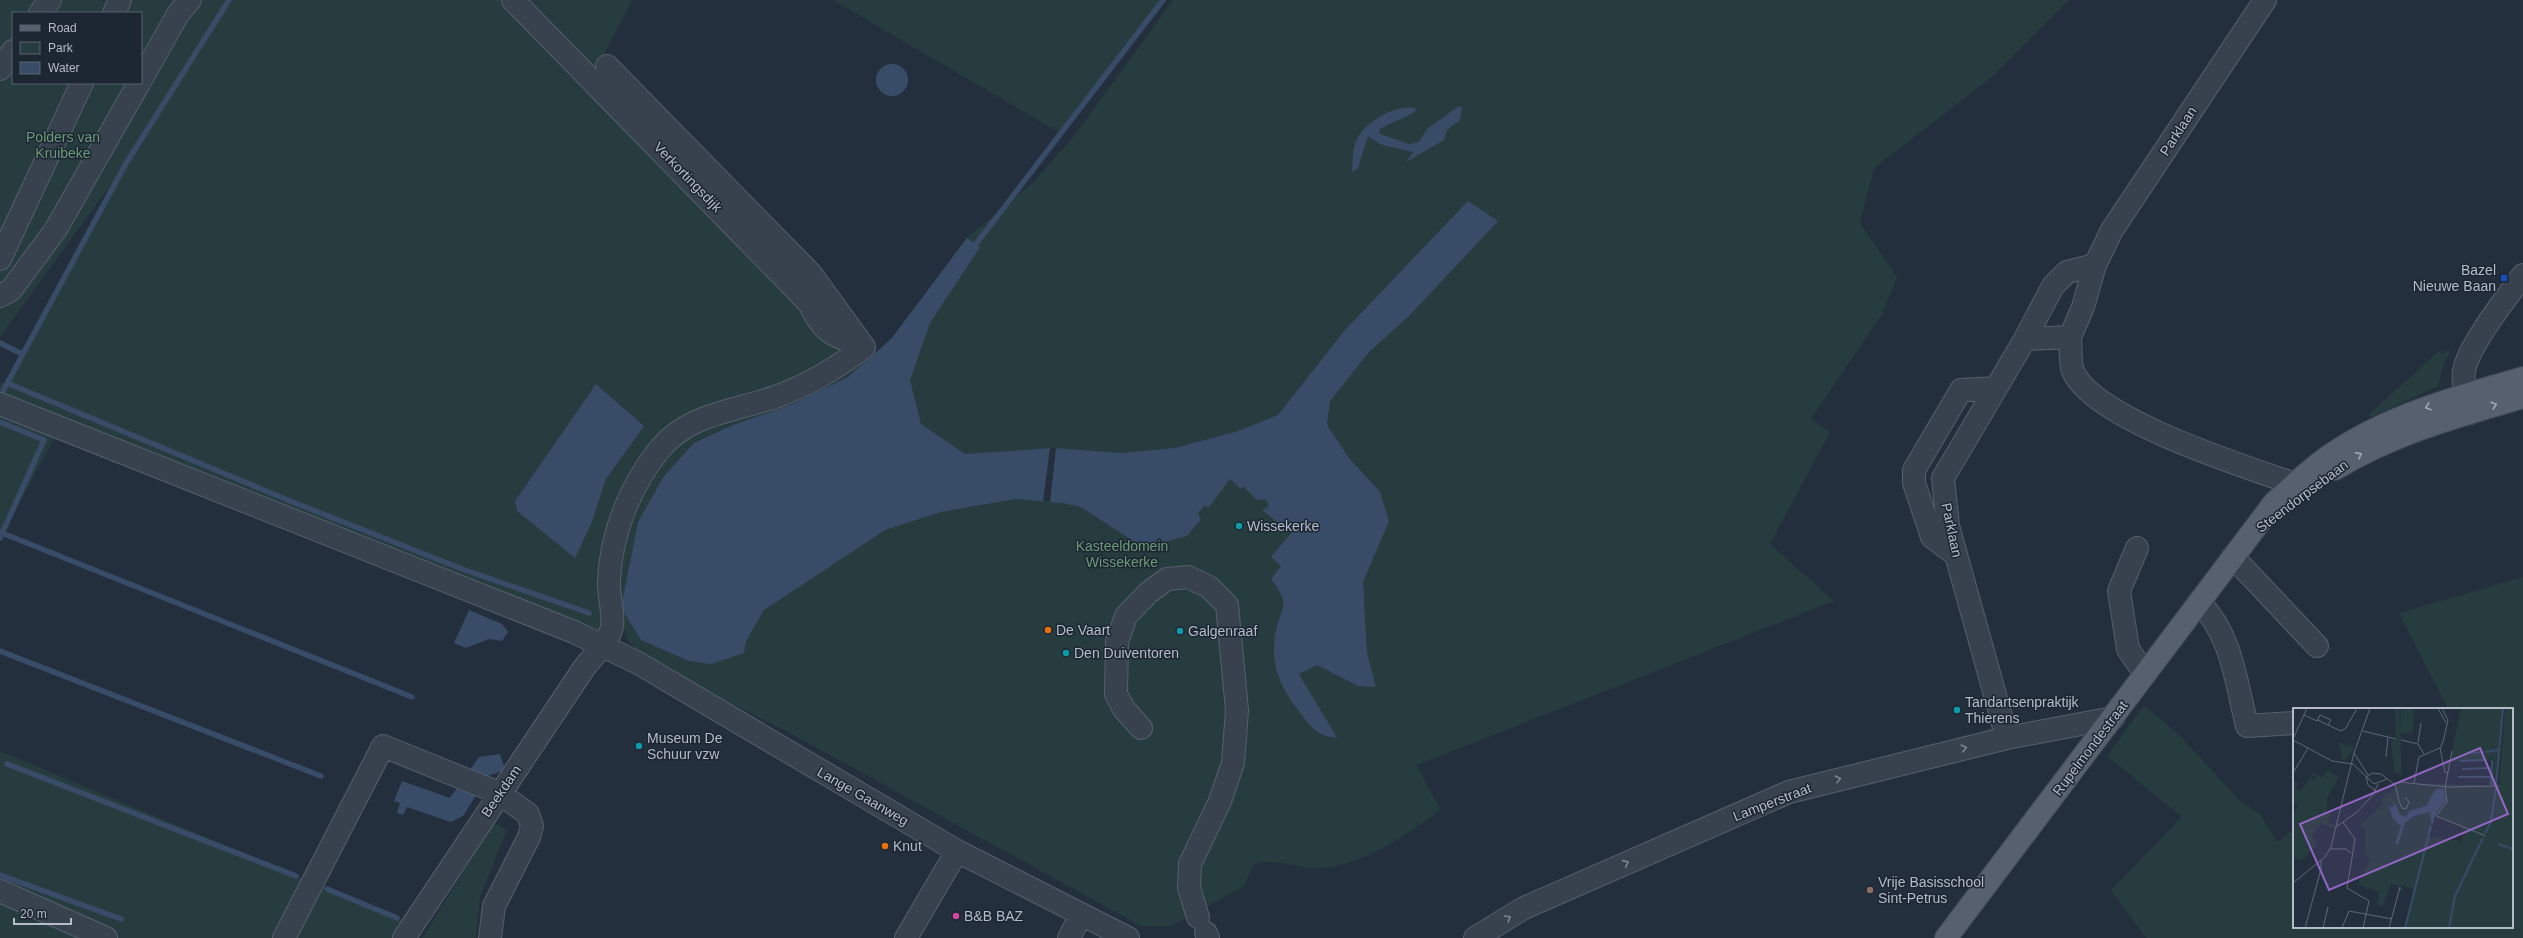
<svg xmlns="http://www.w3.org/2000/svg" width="2523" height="938" viewBox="0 0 2523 938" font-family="Helvetica,sans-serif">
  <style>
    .green { fill: #263c3f; fill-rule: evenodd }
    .water { fill: #394c67 }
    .pier { fill: #242f3e }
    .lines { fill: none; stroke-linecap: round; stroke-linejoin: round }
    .stream { stroke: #394c67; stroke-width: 5.5 }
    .minor-casing { stroke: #565f6c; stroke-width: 24 }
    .major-casing { stroke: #414a57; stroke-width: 24 }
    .minor { stroke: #38414e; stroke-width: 22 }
    .major { stroke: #56606e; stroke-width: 22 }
    .oneway { stroke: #a1aab7 }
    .oneway2 { stroke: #7c8592 }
    .transit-dot { fill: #1a4fb4; stroke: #1d2633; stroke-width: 1.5 }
    .culture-dot { fill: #0f9aa8; stroke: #1d2633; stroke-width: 1.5 }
    .food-dot { fill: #e8710a; stroke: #1d2633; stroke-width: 1.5 }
    .education-dot { fill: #8d6e63; stroke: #1d2633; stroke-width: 1.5 }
    .hotel-dot { fill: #d1479c; stroke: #1d2633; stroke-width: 1.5 }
    .labels { text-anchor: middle; stroke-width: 3; stroke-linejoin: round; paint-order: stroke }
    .street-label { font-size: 14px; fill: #b4bcc9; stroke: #1d2633 }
    .park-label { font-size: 14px; fill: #6b9a76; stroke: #1d2633 }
    .poi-label { font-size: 14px; fill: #b4bcc9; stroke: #1d2633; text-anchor: start }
    .inset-river { fill: none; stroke: #394c67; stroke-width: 2 }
    .inset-road { fill: none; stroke: #5e6776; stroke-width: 1 }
    .view { fill: #9266c3; fill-opacity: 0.15; stroke: #9266c3; stroke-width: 2 }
    .inset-edge { fill: none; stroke: #b4bcc9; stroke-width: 2 }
  </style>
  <rect width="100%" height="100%" fill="#242f3e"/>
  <!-- green -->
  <path class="green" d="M 0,0 L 632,0 L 596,70 L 799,277 L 869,359 L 891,339 L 967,238 L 1036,180 L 1077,132 L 1173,0 L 2069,0 L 1992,77 L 1874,168 L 1860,223 L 1897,277 L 1882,314 L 1811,419 L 1830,432 L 1770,544 L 1834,601 L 1417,765 L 1440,810 C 1406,836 1355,871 1311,868 C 1290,866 1274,858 1254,864 L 1243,887 L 1171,926 L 1141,926 L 786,731 L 645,660 L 629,642 L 619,614 L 581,648 L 58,432 L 0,538 L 0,383 L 7,383 L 122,169 L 0,337 ZM 13,13 L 141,13 L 141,83 L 13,83 ZM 596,384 L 643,426 L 606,479 L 592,522 L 517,511 L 515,501 Z
    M 833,0 L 1161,0 L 1058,132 Z
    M 2448,350 L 2451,351 L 2445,360 L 2437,387 L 2371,417 L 2368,415 L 2439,351 L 2442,354 Z
    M 2523,577 L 2523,938 L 2146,938 L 2111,890 L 2182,817 L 2107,756 L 2144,705 L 2179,735 L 2240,801 L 2260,814 L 2277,842 L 2294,830 L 2294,927 L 2512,927 L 2512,709 L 2448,709 L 2399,613 Z
    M 0,751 L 408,922 L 415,938 L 0,938 Z
    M 494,823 L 507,830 L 480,897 L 476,938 L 422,938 Z"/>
  <!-- water -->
  <path class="water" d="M876 80a16 16 0 1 1 32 0a16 16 0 1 1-32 0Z
    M 1459,106 L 1462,108 L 1460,120 L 1447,130 L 1444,140 L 1406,162 L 1413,152 L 1382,145 L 1368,136 L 1358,168 L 1352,172 C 1353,160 1352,144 1360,134 C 1371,119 1399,102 1417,109 C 1406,120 1391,121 1379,130 L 1380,134 L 1409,144 L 1419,142 L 1427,129 Z
    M 1468,201 L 1498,221 L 1408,317 L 1369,352 L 1330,401 L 1327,425 L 1349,458 L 1380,492 L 1389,521 L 1363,582 L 1367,653 L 1376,687 L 1358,686 L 1317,665 L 1299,674 L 1337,738 C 1320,737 1311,728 1301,714 C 1282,689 1270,668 1275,635 C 1280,606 1293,607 1271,579 L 1281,566 L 1271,557 L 1291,533 L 1262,510 L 1268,507 L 1268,502 L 1265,499 L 1257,500 L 1243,486 L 1241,489 L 1230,479 L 1209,507 L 1204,506 L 1198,513 L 1201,519 L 1187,536 L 1158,544 L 1136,543 L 1081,507 L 1062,503 L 1015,499 L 941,512 L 885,530 L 764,610 L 746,641 L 744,653 L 711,664 L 689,661 L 641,640 L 621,608 L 638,522 L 664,476 L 694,443 L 733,425 L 791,405 L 848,377 L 891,339 L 967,238 L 980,247 L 930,323 L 910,380 L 921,424 L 965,454 L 1053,448 L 1122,453 L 1175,448 L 1238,431 L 1278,415 L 1345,330 Z
    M 596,384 L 644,426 L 606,479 L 592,522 L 575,558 L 517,511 L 515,501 Z
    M 469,610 L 502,624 L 508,632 L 502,641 L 489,639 L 466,648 L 454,643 Z
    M 500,754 L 505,770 L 488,776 L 463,816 L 451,822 L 407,807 L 403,815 L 397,813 L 400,803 L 394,801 L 402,781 L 450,798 L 479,757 Z"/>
  <!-- pier -->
  <path class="pier" d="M 1050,448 L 1056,448 L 1050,502 L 1043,501 Z"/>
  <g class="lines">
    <!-- stream -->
    <path class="stream" d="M 976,244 L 1163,0
      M 0,343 L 22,354
      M 7,383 L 290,501 L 462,569 L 589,613
      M 3,391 L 125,165 L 229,0
      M 0,422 L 44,440 L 0,538
      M 2,533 L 412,697
      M 0,651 L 321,776
      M 7,764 L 296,876
      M 0,875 L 121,919
      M 327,889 L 397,918"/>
    <defs>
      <path id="minor" d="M 513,0 L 809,303 C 825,336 831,333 864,347
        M 40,13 L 50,0
        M 114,13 L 120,0
        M 607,66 L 811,274 L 864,347
        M 0,69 L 13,51
        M 141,80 L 178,14 L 190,0
        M 0,259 L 82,83
        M 0,296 L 11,290 L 56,229 L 139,83
        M 2070,337 C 2071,347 2070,359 2072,368 C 2085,417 2249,468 2295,484
        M 2025,339 L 2070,337 L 2083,307 L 2095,265
        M 0,404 L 574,632 L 638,663 L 957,851 L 1128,938
        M 2470,413 C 2467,399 2462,384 2464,371 C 2468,346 2507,297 2523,275
        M 2137,548 L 2119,591 L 2128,649 L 2145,674
        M 1956,555 L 1932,537 L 1914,483 L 1914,470 L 1961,390 L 1996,388
        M 2233,557 L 2317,646
        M 2199,602 C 2232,635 2236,682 2247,726 L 2294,723
        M 1141,728 L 1124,709 L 1116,694 L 1117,642 L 1126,616 L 1148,593 L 1167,579 L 1188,577 L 1209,587 L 1227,605 L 1237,710 L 1233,763 L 1220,801 L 1190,864 L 1189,888 L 1198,917
        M 2007,738 L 1948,526 L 1943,478 L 2025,339 L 2053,286 L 2067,272 L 2095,265 L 2112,230 L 2265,0
        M 0,891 L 106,938
        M 1206,933 L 1208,938
        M 284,938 L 383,746 L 499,793 L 528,814 L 532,826 L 529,837 L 494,906 L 490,938
        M 404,938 L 584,668 C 592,658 611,638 612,626 C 614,611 608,595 609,580 C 611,534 630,486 659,450 C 688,413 737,411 778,396 C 810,384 837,368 864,347
        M 906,938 L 957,851
        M 1069,938 L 1081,915
        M 1475,938 L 1524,908 L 1789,792 L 2007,738 L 2113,718"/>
      <path id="major" d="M 2335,469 C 2394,433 2458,416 2523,397
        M 1946,938 L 2274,503 C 2292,487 2311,468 2332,454 C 2389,415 2457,397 2523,378"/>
    </defs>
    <!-- minor casing -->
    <use href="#minor" class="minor-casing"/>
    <!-- major casing -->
    <use href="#major" class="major-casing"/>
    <!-- minor -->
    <use href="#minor" class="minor"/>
    <!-- major -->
    <use href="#major" class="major"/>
  </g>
  <!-- one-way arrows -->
  <defs><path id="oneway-chevron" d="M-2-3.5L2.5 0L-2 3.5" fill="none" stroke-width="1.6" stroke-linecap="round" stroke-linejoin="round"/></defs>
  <g class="oneway">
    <use href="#oneway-chevron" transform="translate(2494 405) rotate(-17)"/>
    <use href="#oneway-chevron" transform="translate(2428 407) rotate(161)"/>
    <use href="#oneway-chevron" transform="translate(2359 455) rotate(-27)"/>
  </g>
  <g class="oneway2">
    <use href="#oneway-chevron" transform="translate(1964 748) rotate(-14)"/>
    <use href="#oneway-chevron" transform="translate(1838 779) rotate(-14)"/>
    <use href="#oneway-chevron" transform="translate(1626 863) rotate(-24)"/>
    <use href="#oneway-chevron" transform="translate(1508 918) rotate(-31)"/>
  </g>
  <!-- markers -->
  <rect class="transit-dot" x="2500" y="274" width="8" height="8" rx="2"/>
  <g class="culture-dot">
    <circle cx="1239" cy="526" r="4"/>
    <circle cx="1180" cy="631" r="4"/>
    <circle cx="1066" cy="653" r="4"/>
    <circle cx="1957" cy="710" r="4"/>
    <circle cx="639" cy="746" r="4"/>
  </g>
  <g class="food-dot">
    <circle cx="1048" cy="630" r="4"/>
    <circle cx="885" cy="846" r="4"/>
  </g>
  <circle class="education-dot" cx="1870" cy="890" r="4"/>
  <circle class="hotel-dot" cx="956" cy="916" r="4"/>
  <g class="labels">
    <!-- street labels -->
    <g class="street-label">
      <text transform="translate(2178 131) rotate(-57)" y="5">Parklaan</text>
      <text transform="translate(688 177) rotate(46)" y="5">Verkortingsdijk</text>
      <text transform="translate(2302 496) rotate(-37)" y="5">Steendorpsebaan</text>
      <text transform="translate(1952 530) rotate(78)" y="5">Parklaan</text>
      <text transform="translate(2090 748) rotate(-53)" y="5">Rupelmondestraat</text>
      <text transform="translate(501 791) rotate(-56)" y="5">Beekdam</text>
      <text transform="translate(863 796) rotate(30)" y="5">Lange Gaanweg</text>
      <text transform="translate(1772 802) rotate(-21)" y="5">Lamperstraat</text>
    </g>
    <!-- park labels -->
    <g class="park-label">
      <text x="63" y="142">Polders van<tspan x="63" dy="16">Kruibeke</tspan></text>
      <text x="1122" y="551">Kasteeldomein<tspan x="1122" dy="16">Wissekerke</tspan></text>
    </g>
    <!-- poi labels -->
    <g class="poi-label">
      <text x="2496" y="275" text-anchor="end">Bazel<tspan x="2496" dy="16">Nieuwe Baan</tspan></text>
      <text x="1247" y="531">Wissekerke</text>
      <text x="1056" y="635">De Vaart</text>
      <text x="1188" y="636">Galgenraaf</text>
      <text x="1074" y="658">Den Duiventoren</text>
      <text x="1965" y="707">Tandartsenpraktijk<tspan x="1965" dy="16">Thierens</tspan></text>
      <text x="647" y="743">Museum De<tspan x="647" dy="16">Schuur vzw</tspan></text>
      <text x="893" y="851">Knut</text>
      <text x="1878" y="887">Vrije Basisschool<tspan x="1878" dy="16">Sint-Petrus</tspan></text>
      <text x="964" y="921">B&amp;B BAZ</text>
    </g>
  </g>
  <!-- overview -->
  <g transform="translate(2293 708)">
    <rect width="220" height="220" fill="#242f3e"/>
    <path d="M 102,0 L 106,0 L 109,67 L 99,64 L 101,61 L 98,33 L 103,31 ZM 168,0 L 210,0 L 204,49 L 203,77 L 206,78 L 212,0 L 220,0 L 220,220 L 112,220 L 122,181 L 98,176 L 90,198 L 84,197 L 86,184 L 65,176 L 77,151 L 72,144 L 73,121 L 66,119 L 91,95 L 88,92 L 93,86 L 99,84 L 106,75 L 198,77 L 199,46 L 197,53 L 158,53 L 154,63 L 152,50 L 157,52 ZM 142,107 L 170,120 L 169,133 L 136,129 L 131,146 L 134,129 ZM 108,1 L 121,2 L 120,25 L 107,25 ZM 43,34 L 61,39 L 58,47 L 56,46 L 53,52 L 49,51 L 47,38 ZM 35,62 L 46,69 L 34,90 L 34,104 L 38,107 L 35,114 L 42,116 L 41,121 L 28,115 L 19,129 L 26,135 L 8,153 L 0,148 L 0,108 L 5,98 L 0,94 L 0,73 L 5,75 L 3,80 L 7,83 L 17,70 L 21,73 L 24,70 L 19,66 L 20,64 L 28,70 Z" fill="#263c3f" fill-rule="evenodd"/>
    <path d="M 150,80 L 153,93 L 143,105 L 139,119 L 137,104 L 121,108 L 112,115 L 105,136 L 102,136 L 108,118 L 100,111 L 96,99 L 102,98 L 98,94 L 103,96 L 107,107 L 113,109 L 116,103 L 133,98 L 142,82 Z" fill="#394c67"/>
    <path class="inset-river" d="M 192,44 L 205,42M 179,45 L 191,44M 199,52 L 198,76 L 203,76M 167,53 L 191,52M 169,61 L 199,60M 165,69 L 199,69M 203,77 L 210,0M 192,125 L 198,114 L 203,79M 205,136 L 220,141M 112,220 L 138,118M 156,220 L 162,188 L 190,130"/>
    <path class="inset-road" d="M 145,0 L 153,15M 11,7 L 24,13 L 27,7 L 38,12 L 35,17 L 25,12M 35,17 L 48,23 L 53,20 L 64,0M 70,23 L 103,31M 0,31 L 14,0M 0,32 L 39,53 L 60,56 L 81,76 L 94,71M 108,32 L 125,36 L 131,46M 125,35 L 128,15M 147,40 L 152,64 L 155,65M 61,45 L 75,67M 93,49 L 95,29M 0,65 L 15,40M 73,69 L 80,65 L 88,66 L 101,76M 73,69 L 75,77 L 83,83M 121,75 L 126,49 L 147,40 L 150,34 L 155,12 L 149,0M 100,76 L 106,74 L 155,79 L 206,78M 102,77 L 106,93 L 109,100 L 113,101 L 116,94 L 112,89M 143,108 L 154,94 L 152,80 L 159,43M 143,108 L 193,128M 50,114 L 62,131 L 54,180 L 76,193 L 70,220M 43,119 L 64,104 L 79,88 L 85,76M 37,141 L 53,141 L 58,145M 0,175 L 32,149 L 38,139 L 61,45 L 77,0M 12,220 L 28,161 L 28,152M 30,220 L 35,199 L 34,203M 49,220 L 56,203 L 99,211M 96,220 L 107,179 L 107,182"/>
    <path class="view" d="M 187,40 L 215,106 L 36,182 L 7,116 Z"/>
    <rect width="220" height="220" class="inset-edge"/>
  </g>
  <!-- legend -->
  <rect x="12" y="12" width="130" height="72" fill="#1d2633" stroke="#59626f"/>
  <rect x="20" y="25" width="20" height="6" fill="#56606e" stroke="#59626f"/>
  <text x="48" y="32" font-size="12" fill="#b4bcc9">Road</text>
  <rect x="20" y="42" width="20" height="12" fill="#263c3f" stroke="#59626f"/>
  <text x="48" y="52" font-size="12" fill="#b4bcc9">Park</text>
  <rect x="20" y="62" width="20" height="12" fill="#394c67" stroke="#59626f"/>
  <text x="48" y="72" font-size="12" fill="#b4bcc9">Water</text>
  <!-- scale -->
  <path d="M14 918v6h57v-6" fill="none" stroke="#b4bcc9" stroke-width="2"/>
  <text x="20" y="918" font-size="12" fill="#b4bcc9" stroke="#1d2633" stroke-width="3" paint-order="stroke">20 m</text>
</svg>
